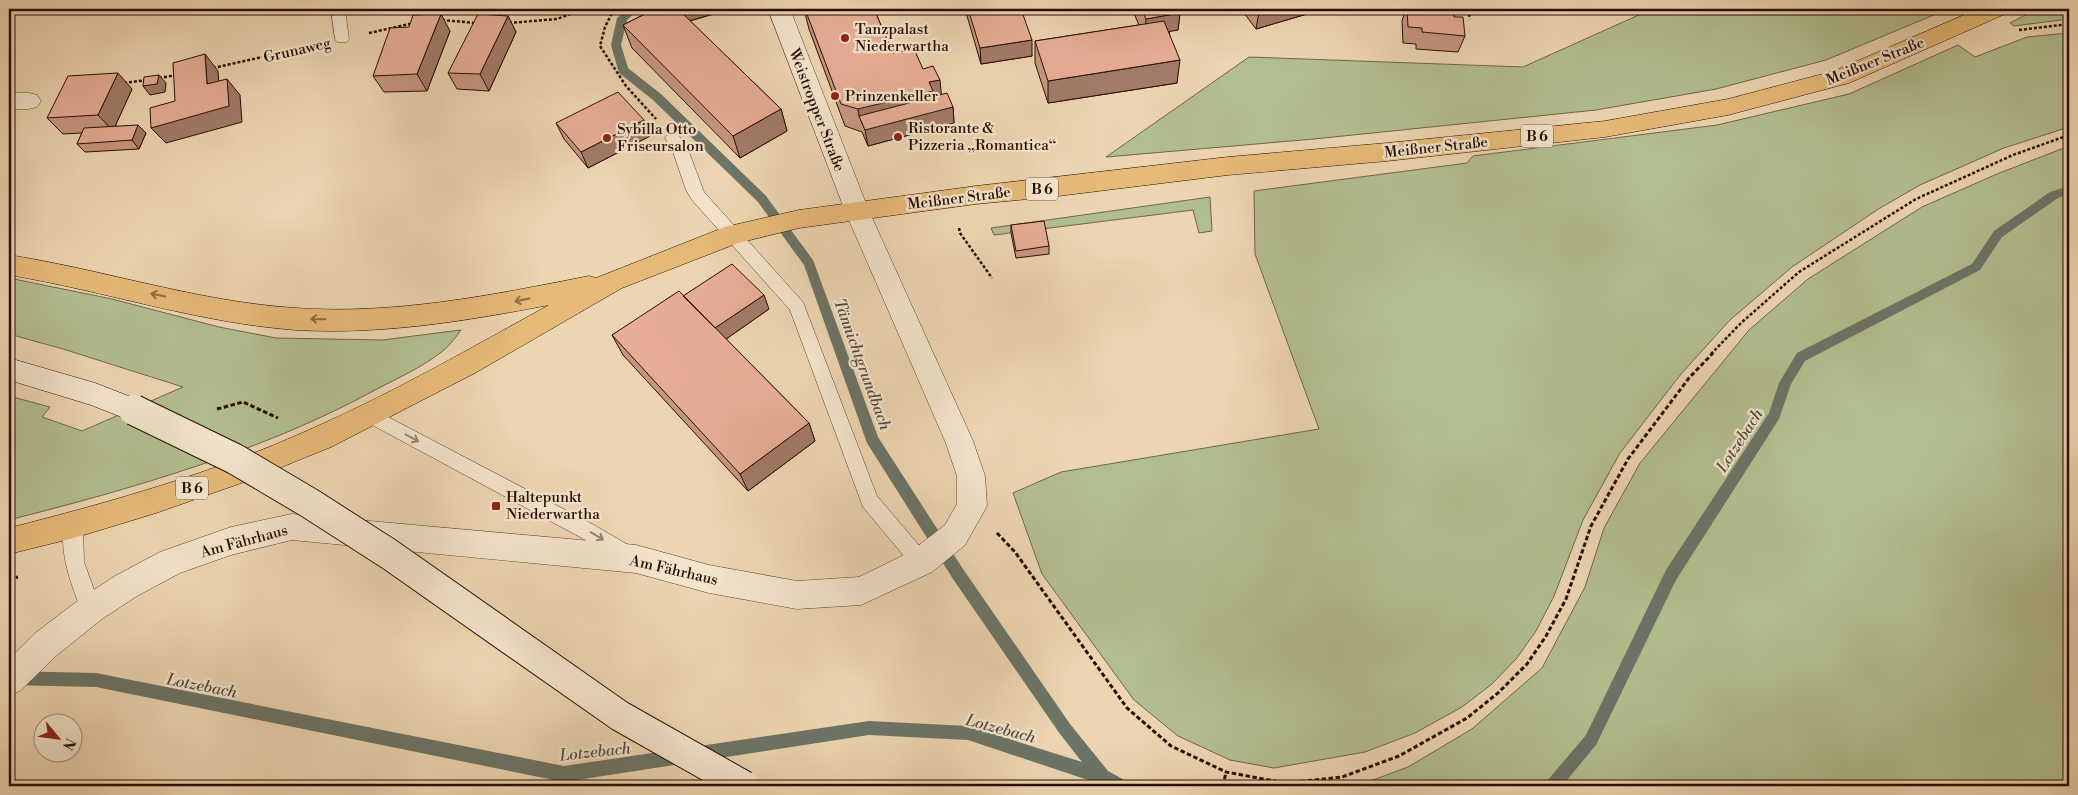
<svg xmlns="http://www.w3.org/2000/svg" width="2078" height="795" viewBox="0 0 2078 795" font-family="'Libre Bodoni',serif">
  <style>
    .green { fill: #b3be8f; stroke: #6e6649 }
    .lines { fill: none; stroke-linecap: round; stroke-linejoin: round }
    .stream { fill: #6c7467; fill-rule: evenodd }
    .service-casing { stroke: #593f2e; stroke-width: 1 }
    .minor-casing { stroke: #593f2e; stroke-width: 1 }
    .tertiary-casing { stroke: #593f2e; stroke-width: 1 }
    .secondary-casing { stroke: #280d03; stroke-width: 1 }
    .primary-casing { stroke: #280d03; stroke-width: 1 }
    .path-far1 { stroke: #280d03; stroke-width: 2.5; stroke-dasharray: 3 2; stroke-linecap: butt }
    .path { stroke: #280d03; stroke-width: 3; stroke-dasharray: 4.5 2.5; stroke-linecap: butt }
    .service { fill: #f3e4cc; fill-rule: evenodd }
    .minor { fill: #f3e4cc; fill-rule: evenodd }
    .tertiary { fill: #f3e4cc; fill-rule: evenodd }
    .secondary { fill: #f3e4cc; fill-rule: evenodd }
    .primary { fill: #e6ba78; fill-rule: evenodd }
    .secondary-bridge-casing { stroke: #280d03; stroke-width: 32; stroke-linecap: butt }
    .secondary-bridge { stroke: #f3e4cc; stroke-width: 30 }
    .wall { fill: #c79680; stroke: #280d03 }
    .shaded-wall { fill: #a27a68; stroke: #280d03 }
    .building { fill: #e7ae95; stroke: #280d03 }
    .oneway { stroke: #906c43 }
    .oneway2 { stroke: #988372 }
    .poi-dot { fill: #8f2418; stroke: #f3e4cc; stroke-width: 2 }
    .labels { text-anchor: middle; stroke-width: 4.5; stroke-linejoin: round; paint-order: stroke }
    .shield { fill: #f3e4cc; stroke: #654e3f; stroke-width: 1 }
    .shield-label { font-size: 14px; font-weight: bold; fill: #280d03 }
    .poi-label { font-size: 15px; fill: #280d03; stroke: #f3e4cc; text-anchor: start }
    .street-label { font-size: 15px; fill: #280d03; stroke: #f3e4cc }
    .water-label { font-size: 16px; font-style: italic; fill: #50493d; stroke: #f3e4cc }
  </style>
  <rect width="100%" height="100%" fill="#edd5b1"/>
  <filter id="stains"><feTurbulence type="fractalNoise" baseFrequency=".004" numOctaves="4"/><feColorMatrix values="0 0 0 0 .2 0 0 0 0 .09 0 0 0 0 .02 0 0 0 .5 -.17"/></filter>
  <radialGradient id="worn" r=".72"><stop offset=".6" stop-color="#630" stop-opacity="0"/><stop offset="1" stop-color="#630" stop-opacity=".3"/></radialGradient>
  <!-- green -->
  <path class="green" d="M 1652,9 L 1948,9 L 1826,60 L 1716,89 L 1596,110 L 1314,139 L 1106,157 L 1249,57 L 1523,67 Z
    M 2037,9 L 2069,9 L 2069,19 L 2014,26 L 2010,23 Z
    M 2069,33 L 2069,127 L 2004,148 L 1920,185 L 1880,208 L 1792,267 L 1730,320 L 1681,374 L 1620,453 L 1583,520 L 1554,596 L 1536,631 L 1516,659 L 1492,684 L 1462,707 L 1415,733 L 1365,752 L 1274,768 L 1230,760 L 1178,736 L 1134,700 L 1042,574 L 1013,493 L 1061,472 L 1319,429 L 1255,254 L 1254,191 L 1467,163 L 1473,156 L 1717,125 L 1849,94 L 1958,45 L 1975,57 L 2027,37 Z
    M 2069,146 L 2069,786 L 1357,786 L 1408,767 L 1472,729 L 1542,668 L 1585,587 L 1604,528 L 1640,463 L 1749,330 L 1808,279 L 1922,207 L 1997,174 Z
    M 1210,197 L 1212,231 L 1199,233 L 1193,210 L 994,235 L 991,228 Z
    M 9,278 L 112,299 L 219,327 L 276,338 L 382,340 L 461,330 C 456,337 450,345 444,350 C 423,367 398,378 375,390 C 264,451 131,489 9,520 L 9,396 L 50,407 L 42,417 L 82,431 L 183,387 L 63,349 L 9,334 Z"/>
  <g class="lines">
    <!-- stream -->
    <path class="stream" d="M 628,9 L 639,9 L 627,20 L 621,45 L 628,68 L 661,94 L 766,196 L 813,260 L 878,437 L 963,569 L 1070,724 L 1108,771 L 1126,781 L 1128,786 L 1106,786 L 968,740 L 869,735 L 564,782 L 96,687 L 9,685 L 9,671 L 96,673 L 564,766 L 869,721 L 968,726 L 1082,762 L 1060,734 L 953,579 L 867,443 L 804,265 L 758,202 L 653,100 L 619,73 L 611,45 L 617,18 Z
      M 2069,186 L 2069,194 L 2058,198 L 2002,237 L 1980,270 L 1805,361 L 1791,384 L 1779,419 L 1676,580 L 1596,745 L 1562,786 L 1545,786 L 1547,781 L 1586,735 L 1666,570 L 1769,413 L 1779,383 L 1797,353 L 1972,264 L 1994,231 L 2050,192 Z"/>
    <defs>
      <path id="service" d="M 331,9 L 345,9 L 349,39 L 347,42 L 337,42 L 335,39 Z
        M 673,133 L 678,134 L 689,152 L 704,192 L 803,302 L 877,496 L 928,556 L 931,562 L 928,568 L 921,571 L 914,568 L 863,507 L 790,310 L 692,200 L 686,190 L 673,152 L 665,138 L 668,134 Z
        M 369,407 L 594,525 L 635,549 L 638,555 L 635,561 L 628,564 L 621,561 L 580,537 L 363,420 L 360,415 L 363,410 Z
        M 74,517 L 81,519 L 83,525 L 84,562 L 101,609 L 98,616 L 91,618 L 84,616 C 73,590 55,546 67,519 Z"/>
      <path id="minor" d="M 9,93 L 29,93 L 37,95 L 41,101 L 37,107 L 29,109 L 9,109 Z
        M 857,202 L 866,204 L 869,211 L 973,441 L 985,476 L 987,506 L 965,545 L 932,572 L 861,605 L 797,609 L 709,593 L 636,573 L 292,540 L 231,555 L 180,573 L 137,596 L 102,619 L 56,656 L 20,691 L 9,695 L 9,659 L 34,634 L 80,599 L 115,576 L 160,552 L 231,527 L 292,514 L 636,545 L 709,565 L 797,581 L 859,577 L 910,552 L 945,525 L 957,504 L 957,476 L 945,441 L 845,211 L 848,204 Z"/>
      <path id="tertiary" d="M 768,9 L 790,9 L 869,211 L 866,218 L 857,220 L 848,218 L 845,211 Z"/>
      <path id="secondary" d="M 9,358 L 95,383 L 144,402 L 148,410 L 144,418 L 134,422 L 91,405 L 9,380 Z"/>
      <path id="primary" d="M 1978,9 L 2008,9 L 2005,14 L 1849,83 L 1728,115 L 1605,137 L 1387,161 L 1228,175 L 1050,197 L 976,204 L 799,228 L 738,243 L 622,288 L 475,373 L 331,447 L 247,481 L 156,513 L 74,538 L 9,554 L 9,528 C 111,502 214,473 311,429 C 393,393 471,348 549,305 C 466,321 381,335 296,330 C 199,323 105,291 9,275 L 9,255 C 105,270 199,302 296,308 C 394,315 493,295 589,276 L 596,278 L 725,227 L 799,210 L 976,186 L 1228,157 L 1387,143 L 1605,121 L 1728,99 L 1834,71 Z"/>
    </defs>
    <!-- service casing -->
    <use href="#service" class="service-casing"/>
    <!-- minor casing -->
    <use href="#minor" class="minor-casing"/>
    <!-- tertiary casing -->
    <use href="#tertiary" class="tertiary-casing"/>
    <!-- secondary casing -->
    <use href="#secondary" class="secondary-casing"/>
    <!-- primary casing -->
    <use href="#primary" class="primary-casing"/>
    <!-- path-far1 -->
    <path class="path-far1" d="M 614,9 L 605,27 L 600,46 L 626,86 L 656,119
      M 1468,9 L 1470,19
      M 442,20 L 476,23
      M 509,23 L 557,19 L 584,9
      M 2019,30 L 2069,24
      M 369,33 L 414,23
      M 213,68 L 316,45
      M 159,78 L 177,75
      M 124,83 L 147,80
      M 959,228 L 960,233 L 992,278
      M 1711,354 L 1741,323 L 1799,272 L 1916,199 L 2013,155 L 2069,135"/>
    <!-- path -->
    <path class="path" d="M 217,409 L 243,402 L 278,418
      M 997,533 L 1015,552 L 1127,708 L 1171,746 L 1226,772 L 1285,783 L 1342,777 L 1399,756 L 1467,718 L 1498,693 L 1527,664 L 1546,636 L 1566,599 L 1591,526 L 1628,459 L 1689,378 L 1713,353
      M 9,579 L 18,577
      M 1223,786 L 1226,772"/>
    <!-- service -->
    <use href="#service" class="service"/>
    <!-- minor -->
    <use href="#minor" class="minor"/>
    <!-- tertiary -->
    <use href="#tertiary" class="tertiary"/>
    <!-- secondary -->
    <use href="#secondary" class="secondary"/>
    <!-- primary -->
    <use href="#primary" class="primary"/>
    <defs>
      <path id="secondary-bridge" d="M 134,410 L 235,459 L 311,504 L 389,554 L 620,716 L 744,786"/>
    </defs>
    <!-- secondary-bridge casing -->
    <use href="#secondary-bridge" class="secondary-bridge-casing"/>
    <!-- secondary-bridge -->
    <use href="#secondary-bridge" class="secondary-bridge"/>
  </g>
  <!-- wall -->
  <path class="wall" d="M 655,9 L 731,9 L 690,21 L 781,109 L 787,131 L 740,158 L 632,48 L 623,25 Z
    M 804,9 L 874,9 L 893,53 L 923,69 L 941,95 L 953,107 L 954,123 L 868,146 L 862,132 L 845,126 L 809,29 Z
    M 965,9 L 1021,9 L 1032,56 L 981,64 Z
    M 1132,9 L 1178,9 L 1180,13 L 1178,30 L 1169,31 L 1177,83 L 1048,103 L 1035,63 L 1035,41 L 1139,25 Z
    M 1241,9 L 1324,9 L 1256,29 Z
    M 1405,9 L 1454,9 L 1454,17 L 1465,36 L 1458,52 L 1416,49 L 1416,44 L 1403,43 L 1402,21 L 1405,11 Z
    M 508,16 L 516,32 L 489,91 L 457,89 L 448,73 Z
    M 450,31 L 427,91 L 384,92 L 373,76 Z
    M 132,89 L 115,126 L 146,133 L 139,149 L 85,152 L 77,144 L 82,133 L 63,134 L 47,118 Z
    M 556,123 L 650,136 L 588,168 L 564,139 Z
    M 1011,225 L 1049,246 L 1049,254 L 1016,258 L 1011,233 Z
    M 683,296 L 769,309 L 726,339 L 809,423 L 815,441 L 748,491 L 623,355 L 612,335 Z"/>
  <!-- shaded-wall -->
  <path class="shaded-wall" d="M 673,9 L 731,9 L 678,24 Z
    M 1271,9 L 1324,9 L 1256,29 L 1259,12 Z
    M 1180,13 L 1178,30 L 1144,36 L 1146,19 Z
    M 441,14 L 450,31 L 427,91 L 417,74 Z
    M 508,16 L 516,32 L 489,91 L 480,74 Z
    M 1032,40 L 1032,56 L 981,64 L 980,48 Z
    M 205,54 L 218,71 L 220,100 L 207,84 Z
    M 1180,60 L 1177,83 L 1048,103 L 1048,81 Z
    M 118,73 L 132,89 L 113,131 L 98,115 Z
    M 159,75 L 166,83 L 165,92 L 150,95 L 143,86 Z
    M 227,79 L 240,95 L 242,122 L 166,143 L 151,128 Z
    M 940,80 L 942,102 L 953,107 L 954,123 L 868,146 L 865,130 L 859,116 L 858,109 L 929,82 Z
    M 781,109 L 787,131 L 740,158 L 733,136 Z
    M 644,120 L 650,136 L 588,168 L 581,152 Z
    M 138,125 L 146,133 L 139,149 L 132,140 Z
    M 764,295 L 769,309 L 719,344 L 713,329 Z
    M 809,423 L 815,441 L 748,491 L 740,474 Z"/>
  <!-- building -->
  <path class="building" d="M 655,9 L 678,9 L 781,109 L 733,136 L 623,25 Z
    M 805,9 L 874,9 L 893,53 L 914,49 L 923,69 L 933,66 L 940,80 L 929,82 L 933,91 L 858,109 L 841,104 Z
    M 968,9 L 1021,9 L 1032,40 L 980,48 Z
    M 1141,9 L 1178,9 L 1180,13 L 1146,19 Z
    M 1257,9 L 1271,9 L 1259,12 Z
    M 1407,9 L 1454,9 L 1454,17 L 1463,17 L 1465,36 L 1422,32 L 1422,28 L 1408,27 Z
    M 441,14 L 417,74 L 373,76 L 390,28 L 409,27 L 413,15 Z
    M 478,14 L 508,16 L 480,74 L 448,73 Z
    M 1164,21 L 1180,60 L 1048,81 L 1035,41 Z
    M 205,54 L 207,84 L 227,79 L 229,106 L 151,128 L 150,108 L 175,101 L 173,63 Z
    M 118,73 L 98,115 L 47,118 L 68,76 Z
    M 159,75 L 157,84 L 143,86 L 144,77 Z
    M 618,92 L 644,120 L 581,152 L 556,123 Z
    M 947,93 L 953,107 L 865,130 L 859,116 Z
    M 138,125 L 132,140 L 77,144 L 84,128 Z
    M 1044,221 L 1049,246 L 1016,251 L 1011,225 Z
    M 732,264 L 764,295 L 715,328 L 683,296 Z
    M 679,291 L 809,423 L 740,474 L 612,335 Z"/>
  <!-- one-way arrows -->
  <defs><path id="oneway-shaft" d="M-6 0H5M1.5-3L5.5 0L1.5 3" fill="none" stroke-width="1.6" stroke-linecap="round" stroke-linejoin="round" transform="scale(1.25)"/></defs>
  <g class="oneway">
    <use href="#oneway-shaft" transform="translate(158 295) rotate(-168)"/>
    <use href="#oneway-shaft" transform="translate(522 300) rotate(169)"/>
    <use href="#oneway-shaft" transform="translate(318 319) rotate(-179)"/>
  </g>
  <g class="oneway2">
    <use href="#oneway-shaft" transform="translate(412 438) rotate(28)"/>
    <use href="#oneway-shaft" transform="translate(597 536) rotate(31)"/>
  </g>
  <!-- markers -->
  <g class="poi-dot">
    <circle cx="845" cy="38" r="5"/>
    <circle cx="835" cy="96" r="5"/>
    <circle cx="898" cy="137" r="5"/>
    <circle cx="607" cy="138" r="5"/>
    <rect x="491" y="501" width="10" height="10" rx="2.5"/>
  </g>
  <g class="labels">
    <!-- shield labels -->
    <g class="shield">
      <rect x="1521" y="124.5" width="32" height="23" rx="4"/>
      <rect x="1026" y="177.5" width="32" height="23" rx="4"/>
      <rect x="176" y="476.5" width="32" height="23" rx="4"/>
    </g>
    <g class="shield-label">
      <text x="1537" y="141">B 6</text>
      <text x="1042" y="194">B 6</text>
      <text x="192" y="493">B 6</text>
    </g>
    <!-- poi labels -->
    <g class="poi-label">
      <text x="855" y="34">Tanzpalast<tspan x="855" dy="17">Niederwartha</tspan></text>
      <text x="845" y="101">Prinzenkeller</text>
      <text x="908" y="133">Ristorante &amp;<tspan x="908" dy="17">Pizzeria „Romantica“</tspan></text>
      <text x="617" y="134">Sybilla Otto<tspan x="617" dy="17">Friseursalon</tspan></text>
      <text x="506" y="502">Haltepunkt<tspan x="506" dy="17">Niederwartha</tspan></text>
    </g>
    <!-- street labels -->
    <g class="street-label">
      <text transform="translate(297 50) rotate(-13)" y="5">Grunaweg</text>
      <text transform="translate(1875 61) rotate(-22)" y="5">Meißner Straße</text>
      <text transform="translate(817 110) rotate(69)" y="5">Weistropper Straße</text>
      <text transform="translate(1436 147) rotate(-6)" y="5">Meißner Straße</text>
      <text transform="translate(959 198) rotate(-7)" y="5">Meißner Straße</text>
      <text transform="translate(244 541) rotate(-15)" y="5">Am Fährhaus</text>
      <text transform="translate(674 570) rotate(13)" y="5">Am Fährhaus</text>
    </g>
    <!-- water labels -->
    <g class="water-label">
      <text transform="translate(863 364) rotate(70)" y="6">Tännichtgrundbach</text>
      <text transform="translate(1739 440) rotate(-57)" y="6">Lotzebach</text>
      <text transform="translate(202 685) rotate(11)" y="6">Lotzebach</text>
      <text transform="translate(1001 728) rotate(15)" y="6">Lotzebach</text>
      <text transform="translate(595 751) rotate(-6)" y="6">Lotzebach</text>
    </g>
  </g>
  <!-- margin -->
  <rect width="2078" height="795" fill="none" stroke="#edd5b1" stroke-width="30"/>
  <rect x="10" y="10" width="2058" height="775" fill="none" stroke="#280d03" stroke-width="2.5"/>
  <rect x="15" y="15" width="2048" height="765" fill="none" stroke="#280d03"/>
  <!-- north arrow -->
  <g transform="translate(58 738) rotate(119)"><circle r="24" fill="#f3e4cc" stroke="#a28e7c"/>
  <path d="M0-4L9 19L0 12L-9 19Z" fill="#8f2418"/>
  <text y="-8" font-size="14" font-weight="bold" text-anchor="middle" fill="#280d03">N</text>
  </g>
  <rect width="100%" height="100%" filter="url(#stains)"/>
  <rect width="100%" height="100%" fill="url(#worn)"/>
</svg>
